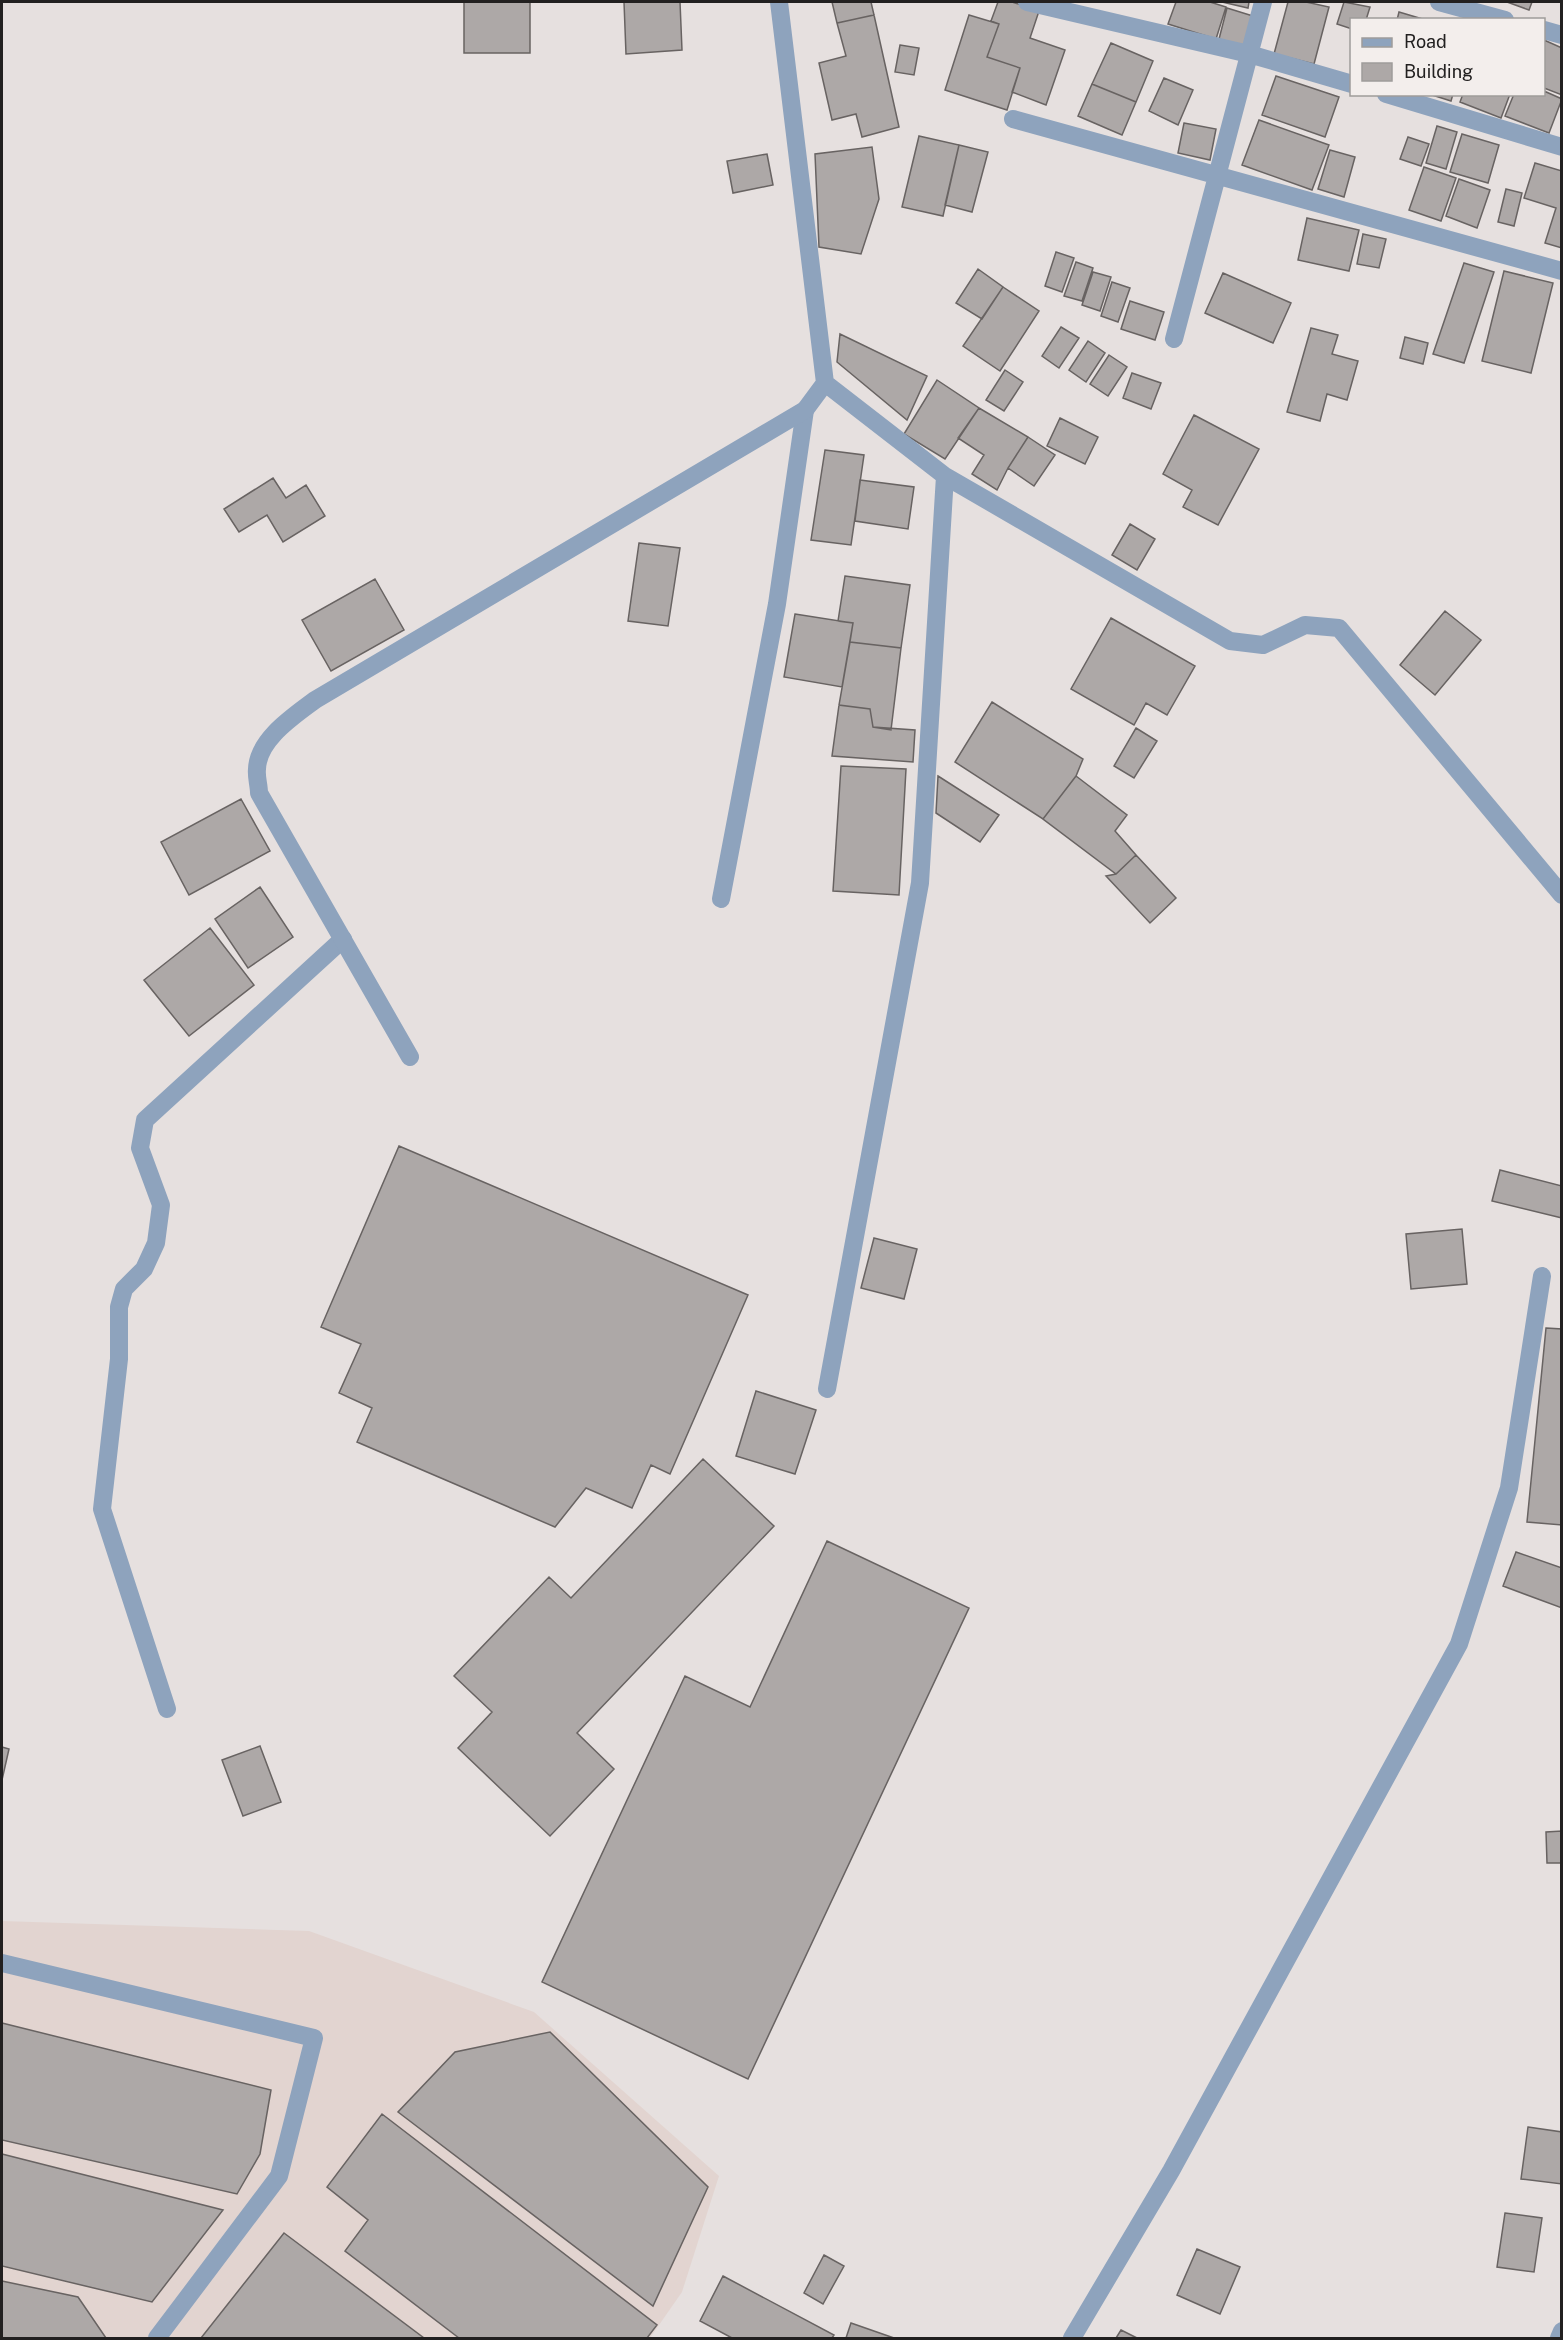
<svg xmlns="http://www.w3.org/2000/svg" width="1563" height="2340" viewBox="0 0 1563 2340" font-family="'Public Sans',sans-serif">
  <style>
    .built { fill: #e2d4d0 }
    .building { fill: #ada8a7; stroke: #686362; stroke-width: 1.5 }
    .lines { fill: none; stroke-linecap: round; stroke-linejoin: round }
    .lane { stroke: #8ea3bd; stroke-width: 18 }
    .street { stroke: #8ea3bd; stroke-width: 18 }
  </style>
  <rect width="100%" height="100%" fill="#e6e0df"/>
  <!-- built -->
  <path class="built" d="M 2,1921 L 309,1931 L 534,2012 L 719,2176 L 682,2292 L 650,2338 L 2,2338 Z"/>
  <!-- building -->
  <path class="building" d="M 464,2 L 530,2 L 530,53 L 464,53 Z
    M 624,2 L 680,2 L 682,50 L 626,54 Z
    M 832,2 L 871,2 L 874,15 L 837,23 Z
    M 998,2 L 1012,2 L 1039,11 L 1030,38 L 1065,50 L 1046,105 L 1012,92 L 1020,68 L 987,57 L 999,24 L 991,21 Z
    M 1176,2 L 1210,2 L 1226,7 L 1216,39 L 1168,24 Z
    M 1222,2 L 1249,2 L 1248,8 Z
    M 1288,2 L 1306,2 L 1329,7 L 1314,64 L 1274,54 Z
    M 1344,2 L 1370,7 L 1366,20 L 1352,20 L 1352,29 L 1337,24 Z
    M 1507,2 L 1532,2 L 1529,10 Z
    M 1227,8 L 1253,16 L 1245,47 L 1219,39 Z
    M 1399,12 L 1426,20 L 1397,20 Z
    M 874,15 L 899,127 L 862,137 L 856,114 L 832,120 L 819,63 L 846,56 L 837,23 Z
    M 969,15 L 999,24 L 987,57 L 1020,68 L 1007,110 L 945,90 Z
    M 1544,40 L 1562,48 L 1562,95 L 1544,88 Z
    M 1111,43 L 1153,61 L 1136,102 L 1092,84 Z
    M 900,45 L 919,48 L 914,75 L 895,72 Z
    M 1276,76 L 1339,97 L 1325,137 L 1262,115 Z
    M 1164,78 L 1193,90 L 1178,125 L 1149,111 Z
    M 1092,84 L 1136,102 L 1122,135 L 1078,116 Z
    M 1544,91 L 1562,99 L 1549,133 L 1505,116 L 1514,94 L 1544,94 Z
    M 1429,94 L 1453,94 L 1451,101 Z
    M 1463,94 L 1510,94 L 1501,118 L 1460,102 Z
    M 1259,120 L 1329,145 L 1312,190 L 1242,165 Z
    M 1184,123 L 1216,129 L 1210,160 L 1178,153 Z
    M 1437,126 L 1457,132 L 1446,169 L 1426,163 Z
    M 1462,134 L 1499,145 L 1488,183 L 1450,172 Z
    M 919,136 L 959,145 L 943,216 L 902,207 Z
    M 1408,137 L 1429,144 L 1421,166 L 1400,159 Z
    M 959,145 L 988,152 L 972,212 L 945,205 Z
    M 872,147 L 879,199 L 861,254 L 819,247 L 815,154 Z
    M 1330,150 L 1355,157 L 1344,197 L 1318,189 Z
    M 767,154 L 773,185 L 733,193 L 727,161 Z
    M 1535,163 L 1562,171 L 1562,248 L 1545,243 L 1556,208 L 1524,198 Z
    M 1424,167 L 1456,178 L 1441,221 L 1409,210 Z
    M 1459,179 L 1490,190 L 1477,228 L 1446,216 Z
    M 1506,189 L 1522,193 L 1514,226 L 1498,222 Z
    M 1307,218 L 1359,230 L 1349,271 L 1298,260 Z
    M 1363,234 L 1386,239 L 1379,268 L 1357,264 Z
    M 1056,252 L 1074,258 L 1062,292 L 1045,286 Z
    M 1076,262 L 1093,268 L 1082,301 L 1064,296 Z
    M 1464,263 L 1494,272 L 1464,363 L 1433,354 Z
    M 978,269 L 1003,287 L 982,319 L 956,303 Z
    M 1504,271 L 1553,283 L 1531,373 L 1482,361 Z
    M 1093,272 L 1111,277 L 1100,311 L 1082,305 Z
    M 1223,273 L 1291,303 L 1273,343 L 1205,313 Z
    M 1112,282 L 1130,288 L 1118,322 L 1101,316 Z
    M 1003,287 L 1039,311 L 1000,371 L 963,346 Z
    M 1130,301 L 1164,312 L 1155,340 L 1121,329 Z
    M 1061,327 L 1079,338 L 1059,368 L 1042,356 Z
    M 1311,328 L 1338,335 L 1332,354 L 1358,361 L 1347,400 L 1327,394 L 1320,421 L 1287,412 Z
    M 840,334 L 927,376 L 907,420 L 837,362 Z
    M 1405,337 L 1428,343 L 1423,364 L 1400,358 Z
    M 1088,341 L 1105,353 L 1086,382 L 1069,370 Z
    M 1109,355 L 1127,367 L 1108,396 L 1090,384 Z
    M 1005,370 L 1023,382 L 1004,411 L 986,400 Z
    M 1132,373 L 1161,383 L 1151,409 L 1123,398 Z
    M 937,380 L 979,408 L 945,459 L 904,434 Z
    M 979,408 L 1028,437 L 1008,468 L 997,490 L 972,474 L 984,455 L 958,438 Z
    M 1194,415 L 1259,449 L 1218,525 L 1183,507 L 1192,490 L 1163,474 Z
    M 1060,418 L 1098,437 L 1085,464 L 1047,446 Z
    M 1028,437 L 1055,455 L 1034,486 L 1008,468 Z
    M 825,450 L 864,455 L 851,545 L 811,540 Z
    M 273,478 L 286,498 L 306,485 L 325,516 L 283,542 L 267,515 L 239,532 L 224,509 Z
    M 860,480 L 914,487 L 908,529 L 855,521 Z
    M 1130,524 L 1155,539 L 1137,570 L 1112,555 Z
    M 639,543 L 680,548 L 668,626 L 628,621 Z
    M 845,576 L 910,585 L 901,648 L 850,642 L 853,623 L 838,621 Z
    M 375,579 L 404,630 L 331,671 L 302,620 Z
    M 1445,611 L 1481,640 L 1435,695 L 1400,665 Z
    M 795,614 L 853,623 L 842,687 L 784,677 Z
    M 1111,618 L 1195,666 L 1167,715 L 1146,703 L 1134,725 L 1071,689 Z
    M 850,642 L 901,648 L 891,730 L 873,727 L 870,709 L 839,705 Z
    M 992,702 L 1083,759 L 1076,776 L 1043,819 L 955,762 Z
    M 839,705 L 870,709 L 873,727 L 915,730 L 913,762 L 832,756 Z
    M 1136,728 L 1157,741 L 1134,778 L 1114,766 Z
    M 841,766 L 906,769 L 899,895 L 833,891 Z
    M 938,776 L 999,815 L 980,842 L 936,813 Z
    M 1076,776 L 1127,815 L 1115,831 L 1136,855 L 1116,874 L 1043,819 Z
    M 241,799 L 270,851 L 189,895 L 161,842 Z
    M 1136,855 L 1176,898 L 1150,923 L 1106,876 L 1116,874 Z
    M 260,887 L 293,937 L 248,968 L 215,919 Z
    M 210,928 L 254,985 L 189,1036 L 144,980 Z
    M 399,1146 L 748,1295 L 670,1474 L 651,1465 L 632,1508 L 586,1488 L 555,1527 L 357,1442 L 372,1408 L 339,1393 L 361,1344 L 321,1327 Z
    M 1500,1170 L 1562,1186 L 1562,1218 L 1492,1201 Z
    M 1462,1229 L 1467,1284 L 1411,1289 L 1406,1234 Z
    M 874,1238 L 917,1249 L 904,1299 L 861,1288 Z
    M 1546,1328 L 1562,1329 L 1562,1525 L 1527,1522 Z
    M 756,1391 L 816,1410 L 795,1474 L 736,1456 Z
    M 703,1459 L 774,1526 L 577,1733 L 614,1769 L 550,1836 L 458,1748 L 492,1712 L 454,1676 L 549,1577 L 571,1598 Z
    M 827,1541 L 969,1608 L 748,2079 L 542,1982 L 685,1676 L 750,1707 Z
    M 1516,1552 L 1562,1568 L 1562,1608 L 1503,1586 Z
    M 260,1746 L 281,1802 L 243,1816 L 222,1760 Z
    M 2,1747 L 9,1749 L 2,1780 Z
    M 1562,1831 L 1562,1863 L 1547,1863 L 1546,1832 Z
    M 2,2023 L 271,2090 L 260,2154 L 237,2194 L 2,2140 Z
    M 550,2032 L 708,2187 L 653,2306 L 398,2112 L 455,2052 Z
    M 382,2114 L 657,2325 L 647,2338 L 459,2338 L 345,2251 L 368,2220 L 327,2187 Z
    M 1528,2127 L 1562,2132 L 1562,2184 L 1521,2179 Z
    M 2,2154 L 223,2210 L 152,2302 L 2,2266 Z
    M 1505,2213 L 1542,2218 L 1534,2272 L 1497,2267 Z
    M 284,2233 L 424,2338 L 201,2338 Z
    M 1197,2249 L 1240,2267 L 1220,2314 L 1177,2295 Z
    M 824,2255 L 844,2266 L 823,2304 L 804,2293 Z
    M 723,2276 L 834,2335 L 832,2338 L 732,2338 L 700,2321 Z
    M 2,2281 L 78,2297 L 106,2338 L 2,2338 Z
    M 851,2323 L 894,2338 L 846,2338 Z
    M 1121,2330 L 1137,2338 L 1116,2338 Z"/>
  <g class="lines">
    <!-- lane -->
    <path class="lane" d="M 721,899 L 777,604 L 805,410
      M 167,1709 L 102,1509 L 119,1359 L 119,1307 L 124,1289 L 144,1269 L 156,1243 L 161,1205 L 140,1148 L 145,1120 L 343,939
      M 2,1963 L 314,2038 L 279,2176 L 157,2338
      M 1559,2338 L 1562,2331"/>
    <!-- street -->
    <path class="street" d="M 779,2 L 825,383 L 945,476 L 920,883 L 827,1389
      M 1027,2 L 1249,54 L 1352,84
      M 1439,2 L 1505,20
      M 1544,30 L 1562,35
      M 1386,94 L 1562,147
      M 1013,119 L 1562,271
      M 1174,339 L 1263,2
      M 945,476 L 1230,641 L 1263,645 L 1305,625 L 1339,628 L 1562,895
      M 410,1057 L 259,793 C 259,785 256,777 257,769 C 258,739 294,716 315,700 L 805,410 L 825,383
      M 1072,2338 L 1171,2171 L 1459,1644 L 1509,1488 L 1542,1276"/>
  </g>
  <!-- border -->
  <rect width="1563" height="2340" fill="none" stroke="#222020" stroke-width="6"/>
  <!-- legend -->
  <rect x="1350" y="18" width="195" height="78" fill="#f3eeec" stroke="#9f9c9a" stroke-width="1.5"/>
  <rect x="1362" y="38" width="30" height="9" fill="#8ea3bd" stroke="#9f9c9a" stroke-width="1.5"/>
  <text x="1404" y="48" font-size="18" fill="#222020">Road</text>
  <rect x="1362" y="63" width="30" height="18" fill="#ada8a7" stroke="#9f9c9a" stroke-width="1.5"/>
  <text x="1404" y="78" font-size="18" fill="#222020">Building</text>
</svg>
